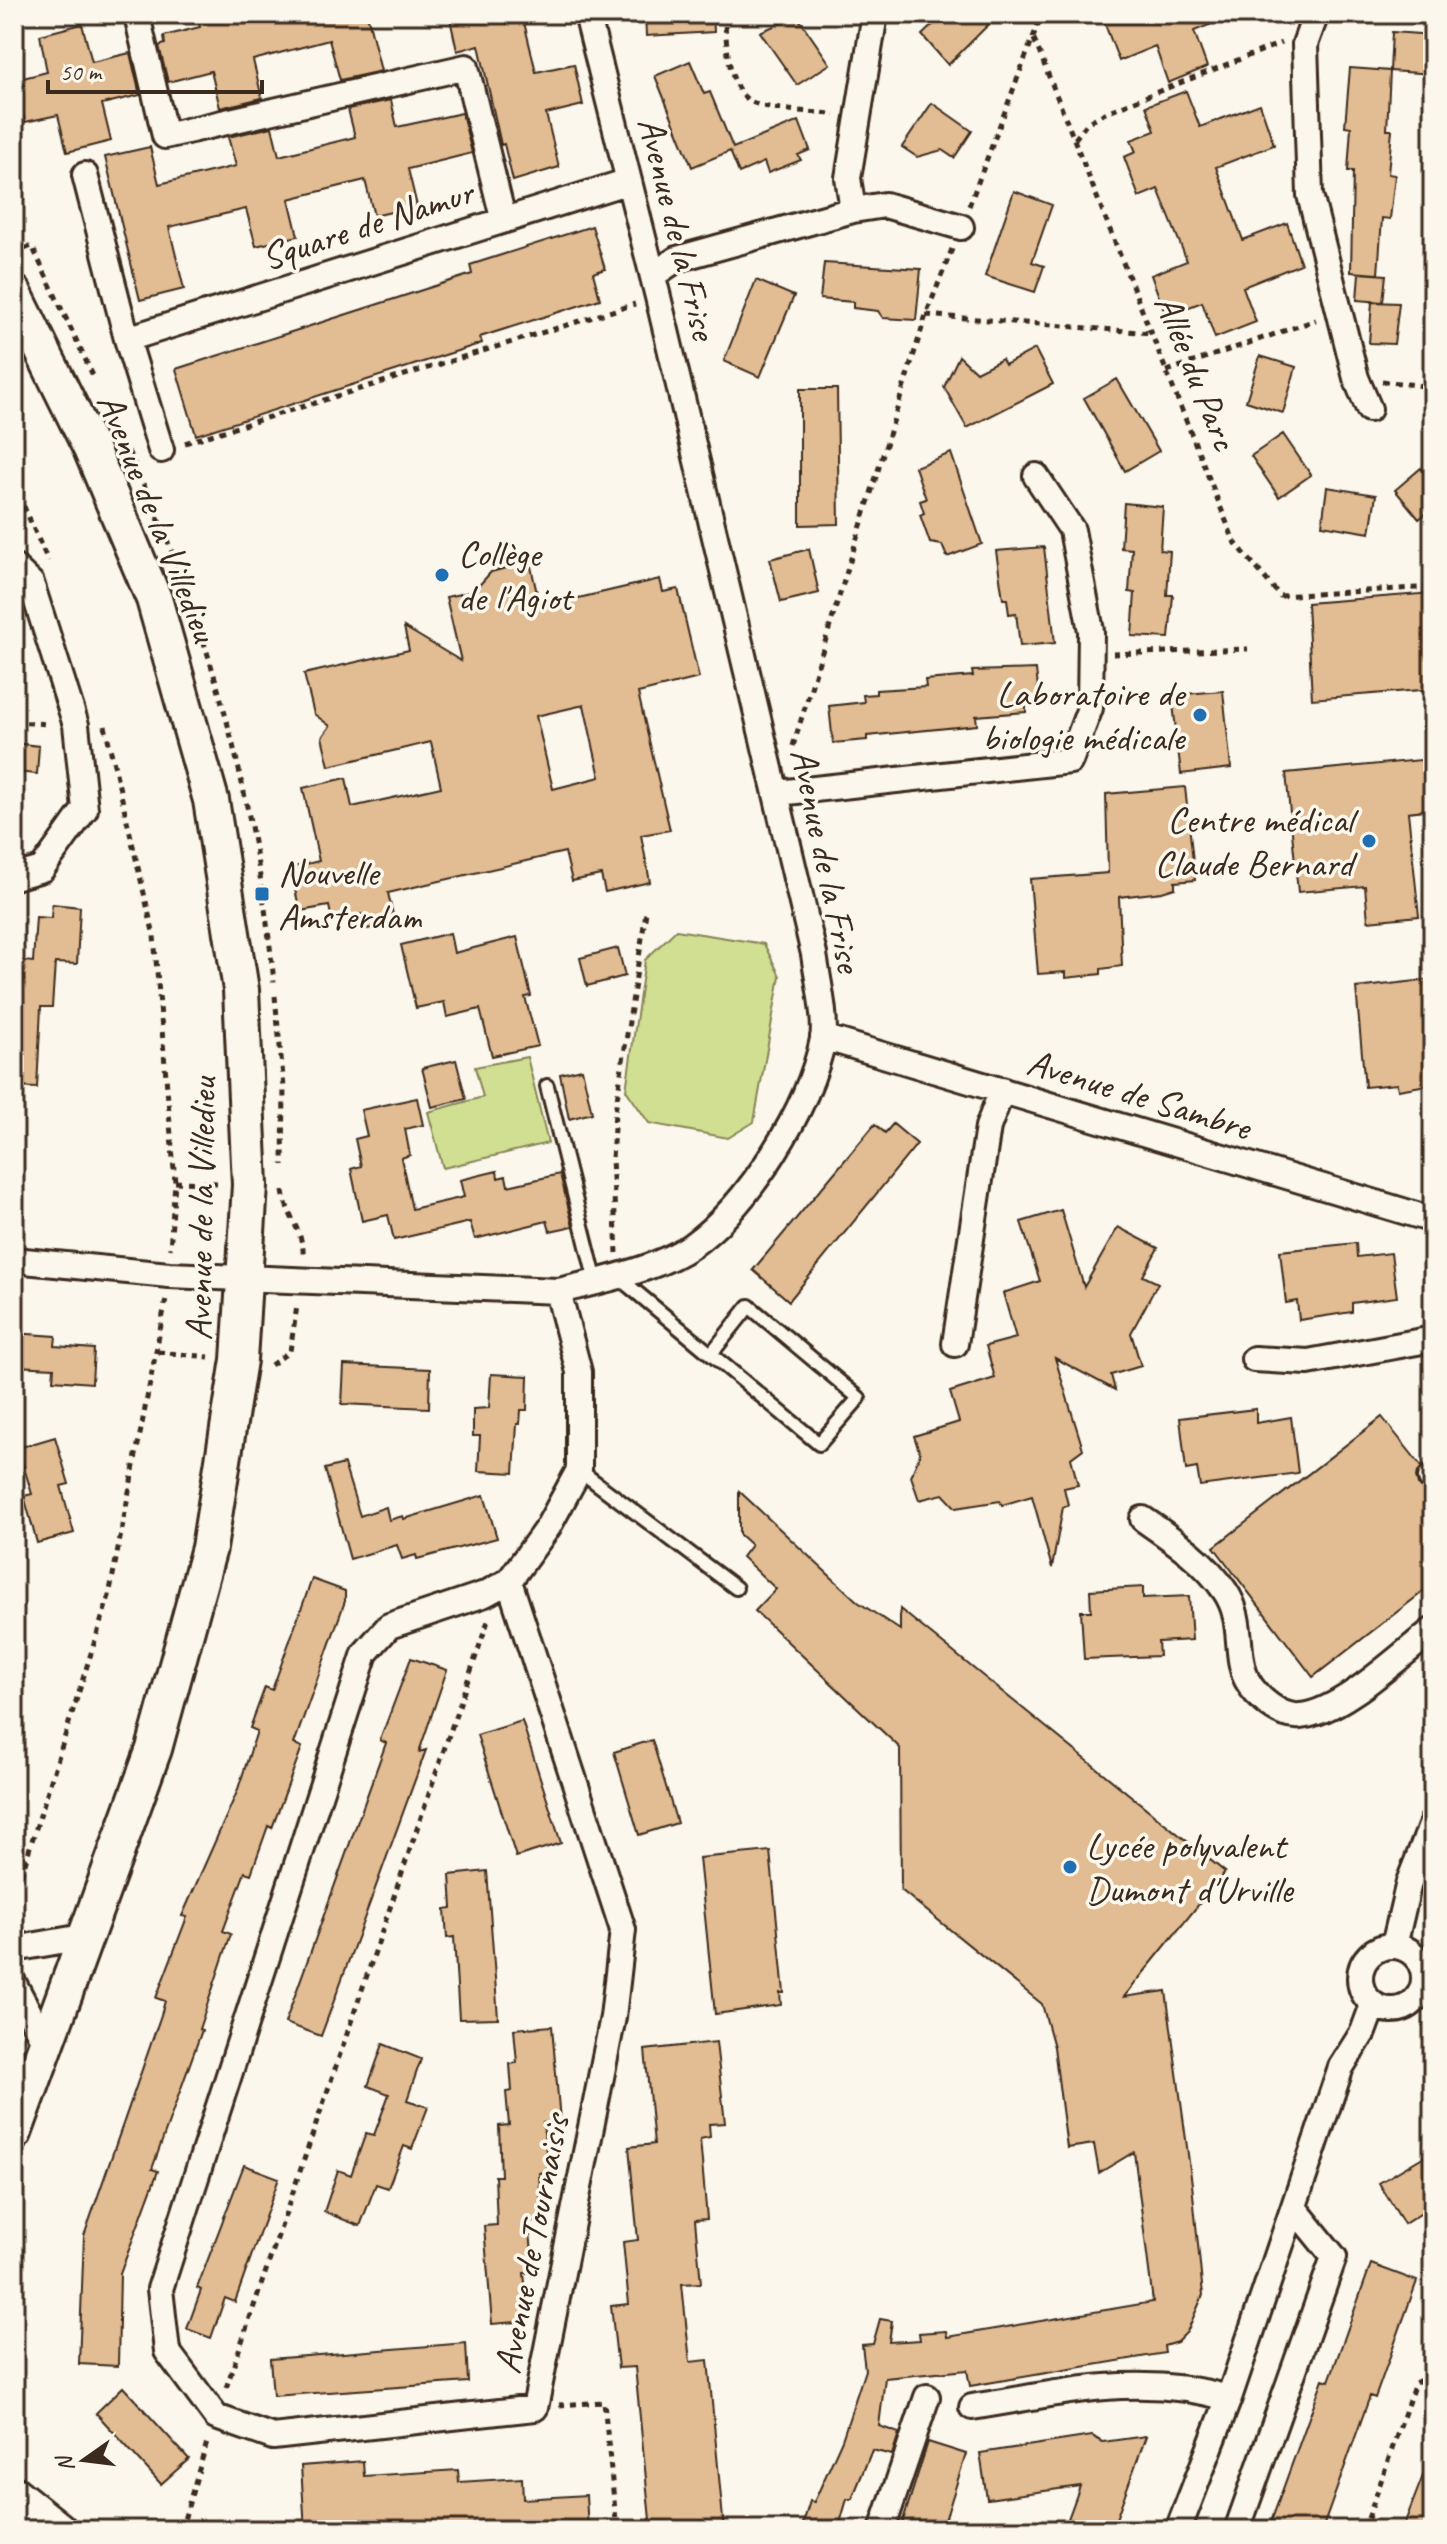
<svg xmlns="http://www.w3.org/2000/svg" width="1447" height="2544" viewBox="0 0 1447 2544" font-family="Caveat,sans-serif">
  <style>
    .green { fill: #d1df92; stroke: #868458; stroke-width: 2 }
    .building { fill: #e2bc92; stroke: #3b2a1e; stroke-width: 2; fill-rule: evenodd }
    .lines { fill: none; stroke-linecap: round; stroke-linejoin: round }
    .lane-casing { stroke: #3b2a1e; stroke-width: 18 }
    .street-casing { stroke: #3b2a1e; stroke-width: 30 }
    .secondary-casing { stroke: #3b2a1e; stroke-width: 40 }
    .path { stroke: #3b2a1e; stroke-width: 5; stroke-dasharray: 6 6; stroke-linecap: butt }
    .lane { stroke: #fbf7ec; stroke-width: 12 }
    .street { stroke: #fbf7ec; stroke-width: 24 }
    .secondary { stroke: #fbf7ec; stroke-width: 34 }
    .poi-dot { fill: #1f6fb2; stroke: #fbf7ec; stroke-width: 3 }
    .labels { text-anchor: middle; stroke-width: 7; stroke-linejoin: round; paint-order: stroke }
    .street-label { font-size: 38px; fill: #3b2a1e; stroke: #fbf7ec }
    .poi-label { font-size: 38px; fill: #3b2a1e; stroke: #fbf7ec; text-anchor: start }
  </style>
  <rect width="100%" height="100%" fill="#fbf7ec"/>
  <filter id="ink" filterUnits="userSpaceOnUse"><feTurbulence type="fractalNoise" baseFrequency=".0125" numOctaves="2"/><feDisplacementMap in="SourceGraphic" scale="16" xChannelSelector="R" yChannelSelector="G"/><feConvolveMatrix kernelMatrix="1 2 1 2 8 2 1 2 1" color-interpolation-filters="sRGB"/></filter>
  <g filter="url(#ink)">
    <!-- green -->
    <path class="green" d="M 676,930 L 764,944 L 780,976 L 754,1122 L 728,1138 L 649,1123 L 626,1090 L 645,960 Z
      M 527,1057 L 548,1143 L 443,1168 L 428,1112 L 483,1097 L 475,1067 Z"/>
    <!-- building -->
    <path class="building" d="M 197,14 L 367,14 L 381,71 L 340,80 L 329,40 L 253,60 L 262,98 L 220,108 L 211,71 L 168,82 L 159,46 L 165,44 L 164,36 L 200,27 Z
      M 449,14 L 522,14 L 536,72 L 574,64 L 583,105 L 546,114 L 559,167 L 513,181 L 504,144 L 501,145 L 479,45 L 457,51 Z
      M 645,14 L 713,14 L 714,32 L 646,36 Z
      M 944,14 L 999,14 L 948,65 L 922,35 Z
      M 1116,14 L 1233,14 L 1234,15 L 1194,31 L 1207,67 L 1168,83 L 1155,46 L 1119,61 L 1103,19 Z
      M 797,16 L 830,64 L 797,85 L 760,32 Z
      M 82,24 L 92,62 L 130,53 L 140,95 L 102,104 L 111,141 L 67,152 L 58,115 L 25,122 L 15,80 L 47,72 L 40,35 Z
      M 1392,32 L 1433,35 L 1433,74 L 1390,71 Z
      M 690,61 L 704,94 L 710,92 L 733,148 L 799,121 L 810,150 L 798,155 L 801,160 L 768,173 L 764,162 L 739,173 L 730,151 L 692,167 L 655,76 Z
      M 1350,68 L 1390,71 L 1387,130 L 1392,130 L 1388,174 L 1395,175 L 1390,219 L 1382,218 L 1378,274 L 1351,272 L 1353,171 L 1348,171 L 1351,127 L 1345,126 Z
      M 1186,91 L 1200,127 L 1260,104 L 1274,145 L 1216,167 L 1243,240 L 1287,223 L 1301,264 L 1243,287 L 1256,322 L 1215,338 L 1202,302 L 1166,316 L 1151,275 L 1187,261 L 1158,189 L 1139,197 L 1124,157 L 1136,152 L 1131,140 L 1155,131 L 1146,106 Z
      M 391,100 L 397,127 L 462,113 L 472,153 L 408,169 L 417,206 L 374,216 L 365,180 L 289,199 L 298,236 L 256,246 L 246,209 L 169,227 L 184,289 L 140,300 L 105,157 L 150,147 L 159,184 L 236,166 L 228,137 L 272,127 L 279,156 L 355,137 L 348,109 Z
      M 932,103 L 972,131 L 954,158 L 942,150 L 917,157 L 902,147 Z
      M 1014,191 L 1052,205 L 1032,262 L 1044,266 L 1035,292 L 985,276 Z
      M 592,226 L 605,269 L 593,273 L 600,299 L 480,337 L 482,343 L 196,435 L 176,369 L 472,274 L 470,265 Z
      M 824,263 L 921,269 L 916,320 L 883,318 L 878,311 L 853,308 L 853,302 L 820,299 Z
      M 1359,273 L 1386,275 L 1383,302 L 1357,300 Z
      M 756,280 L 794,296 L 760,377 L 724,361 Z
      M 1372,302 L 1399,303 L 1394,344 L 1369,343 Z
      M 1035,349 L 1053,384 L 967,428 L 944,387 L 959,356 L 976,372 L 1002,359 L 1005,365 Z
      M 1260,356 L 1296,367 L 1283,413 L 1246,401 Z
      M 1117,379 L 1159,451 L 1125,471 L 1084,398 Z
      M 800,389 L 837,389 L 839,524 L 800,525 Z
      M 1283,434 L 1311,475 L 1279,497 L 1251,456 Z
      M 951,453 L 982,544 L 947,557 L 942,545 L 930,543 L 920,515 L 924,513 L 920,501 L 926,499 L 915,467 Z
      M 1421,468 L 1433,481 L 1433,508 L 1419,519 L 1395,490 Z
      M 1327,487 L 1376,495 L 1370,533 L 1322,525 Z
      M 1124,503 L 1163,507 L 1160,550 L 1170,551 L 1167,595 L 1173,595 L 1169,638 L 1132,636 L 1135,593 L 1129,592 L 1132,549 L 1121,548 Z
      M 1044,547 L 1055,643 L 1020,646 L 1016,613 L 1009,614 L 1007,599 L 1003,599 L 996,551 Z
      M 809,549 L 819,593 L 781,602 L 770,559 Z
      M 530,562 L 540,607 L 660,579 L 663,592 L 678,589 L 699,678 L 638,693 L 670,830 L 641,835 L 650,882 L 605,892 L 601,875 L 572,881 L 565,852 L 388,893 L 395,923 L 367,929 L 364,914 L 332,920 L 329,906 L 300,911 L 290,868 L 319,861 L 303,788 L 346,778 L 352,807 L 441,787 L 431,742 L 329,766 L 322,737 L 330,726 L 314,714 L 304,674 L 409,650 L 404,627 L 461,661 L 446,597 L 474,591 L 491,572 ZM 584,705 L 600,777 L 553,789 L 536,716 Z
      M 1433,593 L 1433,689 L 1312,699 L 1307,603 Z
      M 1036,669 L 1039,698 L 1026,699 L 1026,712 L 976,716 L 977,725 L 867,736 L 867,740 L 833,743 L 829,706 L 864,702 L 863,695 L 876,694 L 876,690 L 926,687 L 925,680 L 973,676 L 972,671 Z
      M 1223,691 L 1231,768 L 1181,774 L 1172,695 Z
      M 14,743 L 39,746 L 37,774 L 14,772 Z
      M 1431,759 L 1433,809 L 1408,812 L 1419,916 L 1368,921 L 1365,886 L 1298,892 L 1286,773 Z
      M 1185,787 L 1195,880 L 1175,882 L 1175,888 L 1162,892 L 1119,897 L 1122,966 L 1101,969 L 1101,974 L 1066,978 L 1066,972 L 1038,974 L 1030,879 L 1108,873 L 1106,794 Z
      M 52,904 L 80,907 L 77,964 L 55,963 L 52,1007 L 41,1007 L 37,1088 L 14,1087 L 14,960 L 33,962 L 36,917 L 51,918 Z
      M 450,933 L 454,953 L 517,937 L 531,996 L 525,997 L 538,1046 L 492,1056 L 480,1009 L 447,1017 L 444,1002 L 416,1008 L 401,945 Z
      M 618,948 L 625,976 L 587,986 L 580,958 Z
      M 1433,979 L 1433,1084 L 1398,1090 L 1397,1084 L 1365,1087 L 1356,988 Z
      M 456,1060 L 466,1099 L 432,1107 L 422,1068 Z
      M 582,1069 L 592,1113 L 569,1119 L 560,1074 Z
      M 417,1098 L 423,1125 L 405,1129 L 410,1155 L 401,1158 L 412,1209 L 464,1197 L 460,1180 L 497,1171 L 498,1178 L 506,1176 L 508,1186 L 560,1174 L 573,1226 L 550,1231 L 547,1221 L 475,1239 L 470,1222 L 394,1240 L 388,1215 L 362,1221 L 351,1169 L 361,1166 L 355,1139 L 367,1136 L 361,1110 Z
      M 875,1124 L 885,1133 L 893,1124 L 917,1144 L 789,1301 L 753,1270 Z
      M 1061,1210 L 1084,1287 L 1118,1227 L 1158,1248 L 1143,1276 L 1158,1283 L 1131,1333 L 1141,1366 L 1111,1375 L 1115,1390 L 1055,1358 L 1083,1449 L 1071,1458 L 1078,1485 L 1064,1488 L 1068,1505 L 1063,1507 L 1052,1568 L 1032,1496 L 1002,1505 L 1000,1501 L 956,1508 L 943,1494 L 919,1500 L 911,1476 L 920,1454 L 914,1436 L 959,1422 L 950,1392 L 995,1378 L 986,1346 L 1016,1338 L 1003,1293 L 1040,1281 L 1021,1222 Z
      M 1356,1243 L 1357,1257 L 1391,1253 L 1397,1297 L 1352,1303 L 1352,1312 L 1299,1320 L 1297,1301 L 1286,1303 L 1280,1251 Z
      M 14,1333 L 56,1336 L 55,1346 L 94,1349 L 92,1383 L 53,1380 L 54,1368 L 15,1366 Z
      M 344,1365 L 430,1369 L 429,1408 L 342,1404 Z
      M 491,1374 L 528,1376 L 527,1410 L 521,1410 L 520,1424 L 517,1424 L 514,1473 L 478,1471 L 480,1436 L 473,1436 L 473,1409 L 489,1408 Z
      M 1256,1409 L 1256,1423 L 1291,1417 L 1298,1473 L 1200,1486 L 1197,1468 L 1186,1470 L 1180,1418 Z
      M 1382,1417 L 1422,1467 L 1416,1476 L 1418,1485 L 1433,1492 L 1433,1584 L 1313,1677 L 1214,1547 Z
      M 55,1437 L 69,1484 L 61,1486 L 74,1533 L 37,1543 L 24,1496 L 32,1494 L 18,1448 Z
      M 344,1464 L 360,1516 L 386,1507 L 389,1520 L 403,1516 L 404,1519 L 484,1495 L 497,1538 L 417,1559 L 416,1555 L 402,1559 L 397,1545 L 350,1559 L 325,1469 Z
      M 739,1491 L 858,1602 L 900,1630 L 900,1609 L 1225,1872 L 1124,1997 L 1166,1991 L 1192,2184 L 1203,2295 L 1187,2332 L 1177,2342 L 1164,2346 L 1165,2353 L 970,2386 L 967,2370 L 885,2378 L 879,2426 L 899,2433 L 892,2455 L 872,2450 L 852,2499 L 847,2499 L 838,2530 L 801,2530 L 810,2501 L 814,2502 L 842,2440 L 865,2370 L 862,2345 L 873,2344 L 880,2319 L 892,2321 L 889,2342 L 920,2340 L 919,2333 L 946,2331 L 947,2337 L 1153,2302 L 1134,2152 L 1099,2173 L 1094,2144 L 1067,2148 L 1054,2047 L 1042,2004 L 901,1890 L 900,1748 L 755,1611 L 776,1589 L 742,1557 L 751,1545 L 739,1534 Z
      M 312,1579 L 345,1591 L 345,1601 L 294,1744 L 302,1747 L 272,1828 L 268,1826 L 251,1874 L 245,1872 L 223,1931 L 231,1934 L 199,2029 L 202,2030 L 152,2169 L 158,2171 L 120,2274 L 118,2366 L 79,2364 L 84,2236 L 161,2015 L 165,2001 L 156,1998 L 187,1917 L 182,1916 L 237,1792 L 257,1731 L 250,1728 L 265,1687 L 272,1690 Z
      M 1143,1587 L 1143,1598 L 1189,1596 L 1192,1640 L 1158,1642 L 1159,1656 L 1084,1659 L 1081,1611 L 1091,1611 L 1090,1590 Z
      M 411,1658 L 447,1670 L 419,1752 L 426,1750 L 321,2036 L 285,2023 L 386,1743 L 380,1740 Z
      M 522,1721 L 561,1843 L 516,1857 L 477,1735 Z
      M 652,1740 L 677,1823 L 639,1835 L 614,1752 Z
      M 770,1851 L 784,1993 L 780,1993 L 781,2005 L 715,2014 L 699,1858 Z
      M 487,1871 L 498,2018 L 459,2019 L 454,1937 L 447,1938 L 445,1909 L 452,1908 L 450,1875 Z
      M 552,2026 L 560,2121 L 543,2123 L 548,2172 L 539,2173 L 542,2221 L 529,2222 L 534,2273 L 524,2273 L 529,2321 L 492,2324 L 484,2226 L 497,2225 L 495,2176 L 501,2176 L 499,2126 L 509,2125 L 506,2092 L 512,2091 L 510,2064 L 517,2063 L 514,2029 Z
      M 716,2042 L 725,2123 L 709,2124 L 710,2137 L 700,2139 L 707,2219 L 695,2220 L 701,2283 L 682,2284 L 690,2362 L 708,2360 L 724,2530 L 651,2530 L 635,2367 L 618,2368 L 611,2306 L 629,2304 L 623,2242 L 638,2240 L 629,2147 L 654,2144 L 645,2050 Z
      M 383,2044 L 421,2059 L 407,2100 L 428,2107 L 412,2149 L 404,2146 L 388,2188 L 376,2184 L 360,2226 L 324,2212 L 338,2170 L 351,2175 L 366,2133 L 374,2135 L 389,2094 L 368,2086 Z
      M 1433,2151 L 1433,2206 L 1404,2224 L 1379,2183 Z
      M 244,2165 L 279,2178 L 235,2302 L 225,2298 L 211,2338 L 187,2329 L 201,2290 L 197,2288 Z
      M 1371,2264 L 1417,2281 L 1375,2398 L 1370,2396 L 1322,2530 L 1268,2530 L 1323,2379 L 1329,2381 Z
      M 466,2343 L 468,2382 L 273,2396 L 270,2359 Z
      M 123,2387 L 189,2459 L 161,2484 L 96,2413 Z
      M 1092,2436 L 1103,2442 L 1146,2436 L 1112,2530 L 1064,2530 L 1080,2486 L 987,2499 L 980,2453 Z
      M 928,2442 L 966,2454 L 942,2530 L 900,2530 Z
      M 1431,2455 L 1433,2530 L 1402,2530 Z
      M 363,2461 L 364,2476 L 458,2470 L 459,2482 L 522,2478 L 523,2499 L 586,2495 L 588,2530 L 305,2530 L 301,2466 Z"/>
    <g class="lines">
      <defs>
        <path id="lane" d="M 547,1086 L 596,1282
          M 618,1277 L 819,1444 L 859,1398 L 749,1306 L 711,1354
          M 579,1470 L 736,1588"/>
        <path id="street" d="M 1316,14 L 1305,44 L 1310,195 L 1356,378 L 1369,409
          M 139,24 L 165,136 L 466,67 L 503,218
          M 85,175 L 127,339 L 629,181
          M 853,210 L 885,205 L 961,227
          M 653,275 L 677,259 L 853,210 L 848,178 L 875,14
          M 127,339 L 161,450
          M 14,567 L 31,583 L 76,725 L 85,809 L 42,869 L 14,877
          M 778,793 L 1070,761 L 1090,708 L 1091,631 L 1072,530 L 1036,476
          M 823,1037 L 1433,1220
          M 14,1260 L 169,1275 L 558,1291 C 597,1282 658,1269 691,1246 C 749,1205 809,1109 823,1039 C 827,1018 817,977 814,954 L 658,297 L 587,14
          M 955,1344 L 988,1127 L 1002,1090
          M 1254,1359 L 1308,1362 L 1433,1339
          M 1431,1478 L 1433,1477
          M 1143,1519 C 1173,1540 1204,1560 1225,1591 C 1245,1620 1234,1654 1247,1680 C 1256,1697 1280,1718 1300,1716 C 1341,1713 1400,1655 1433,1630
          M 509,1581 L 623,1930 L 613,2017 L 535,2408 L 273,2437 L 216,2417 L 167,2351 L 160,2289 L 365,1653 L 389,1626 L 485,1594 L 509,1581 L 548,1527 L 579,1470 L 579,1372 L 558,1291
          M1360 1978a32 32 0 1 1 64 0a32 32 0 1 1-64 0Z
          M 1394,1946 L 1409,1882 L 1433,1821
          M 14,1949 L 83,1937
          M 14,1984 L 45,2043
          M 972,2407 C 1063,2393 1138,2372 1229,2398
          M 882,2530 L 927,2397
          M 1178,2530 L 1229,2398 L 1341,2067 L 1363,2032 L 1373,2005
          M 1237,2530 L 1334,2257 L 1295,2209"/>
        <path id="secondary" d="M 14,293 L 91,449 L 154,599 L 211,800 L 241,990 L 250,1185 L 239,1360 L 209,1548 L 154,1749 L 14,2133
          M 14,2494 L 59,2530"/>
      </defs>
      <!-- lane casing -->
      <use href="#lane" class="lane-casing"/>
      <!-- street casing -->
      <use href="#street" class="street-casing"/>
      <!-- secondary casing -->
      <use href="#secondary" class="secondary-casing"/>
      <!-- path -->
      <path class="path" d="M 724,14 C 727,38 726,90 752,102 C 771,111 813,111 835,115
        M 1034,39 L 1234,541 L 1280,596 L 1433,587
        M 1075,139 L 1088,122 L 1109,111 L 1281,43
        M 969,206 L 1042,14
        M 14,233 L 21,244 L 14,248
        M 14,253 L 32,246 L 95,380
        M 926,315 L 1151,333
        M 1167,371 L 1316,320
        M 1382,381 L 1433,387
        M 185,443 L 635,304
        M 128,451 C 208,618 255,797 274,982
        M 14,484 L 48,561
        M 1113,654 L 1248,649
        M 14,722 L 49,724
        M 105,726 L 154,936 L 175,1182 L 170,1249
        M 793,746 L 926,315 L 952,249
        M 275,996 L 284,1087 L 283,1165
        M 175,1182 L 222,1183
        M 283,1191 C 286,1214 305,1235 303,1256
        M 617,1253 L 612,1159 L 615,1112 L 646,912
        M 158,1352 L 209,1357
        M 271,1365 L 290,1351 L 297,1306
        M 14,1898 L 109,1596 L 166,1299
        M 226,2388 L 489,1618
        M 559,2405 L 604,2402 L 617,2530
        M 181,2530 L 208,2439
        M 1364,2530 L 1415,2383 L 1433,2374"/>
      <!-- lane -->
      <use href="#lane" class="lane"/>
      <!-- street -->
      <use href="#street" class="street"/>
      <!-- secondary -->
      <use href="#secondary" class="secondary"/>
    </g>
  </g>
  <!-- markers -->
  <g class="poi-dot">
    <circle cx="442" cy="575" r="8"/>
    <circle cx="1200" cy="715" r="8"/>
    <circle cx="1369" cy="841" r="8"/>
    <rect x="254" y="886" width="16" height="16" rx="4"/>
    <circle cx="1070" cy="1867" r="8"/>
  </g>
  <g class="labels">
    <!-- street labels -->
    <g class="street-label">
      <text transform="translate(367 224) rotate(-18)" y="13">Square de Namur</text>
      <text transform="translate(678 228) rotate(76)" y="13">Avenue de la Frise</text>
      <text transform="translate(1197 372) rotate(68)" y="13">Allée du Parc</text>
      <text transform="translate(158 517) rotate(68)" y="13">Avenue de la Villedieu</text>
      <text transform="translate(827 860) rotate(78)" y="13">Avenue de la Frise</text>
      <text transform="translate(1139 1094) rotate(17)" y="13">Avenue de Sambre</text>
      <text transform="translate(200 1209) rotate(-89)" y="13">Avenue de la Villedieu</text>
      <text transform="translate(531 2244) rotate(-79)" y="13">Avenue de Tournaisis</text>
    </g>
    <!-- poi labels -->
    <g class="poi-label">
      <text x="458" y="566">Collège<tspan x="458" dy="44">de l'Agiot</tspan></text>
      <text x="1184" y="706" text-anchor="end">Laboratoire de<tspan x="1184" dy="44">biologie médicale</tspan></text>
      <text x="1353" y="832" text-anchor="end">Centre médical<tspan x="1353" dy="44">Claude Bernard</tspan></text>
      <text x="278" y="885">Nouvelle<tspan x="278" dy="44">Amsterdam</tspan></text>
      <text x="1086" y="1858">Lycée polyvalent<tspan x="1086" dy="44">Dumont d'Urville</tspan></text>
    </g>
  </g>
  <!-- margin -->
  <rect width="1447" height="2544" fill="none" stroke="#fbf7ec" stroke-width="48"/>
  <rect x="24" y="24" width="1399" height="2496" fill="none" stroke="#3b2a1e" stroke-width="3" filter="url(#ink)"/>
  <!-- north arrow -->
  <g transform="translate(84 2460) rotate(256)" stroke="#fbf7ec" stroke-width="6" paint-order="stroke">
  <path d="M0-6L14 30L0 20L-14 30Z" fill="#3b2a1e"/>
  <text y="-12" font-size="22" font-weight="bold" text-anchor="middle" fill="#3b2a1e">N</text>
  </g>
  <!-- scale -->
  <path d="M48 80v12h214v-12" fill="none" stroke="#3b2a1e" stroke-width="4"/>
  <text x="60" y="80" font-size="24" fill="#3b2a1e" stroke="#fbf7ec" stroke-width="6" paint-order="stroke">50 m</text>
</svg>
